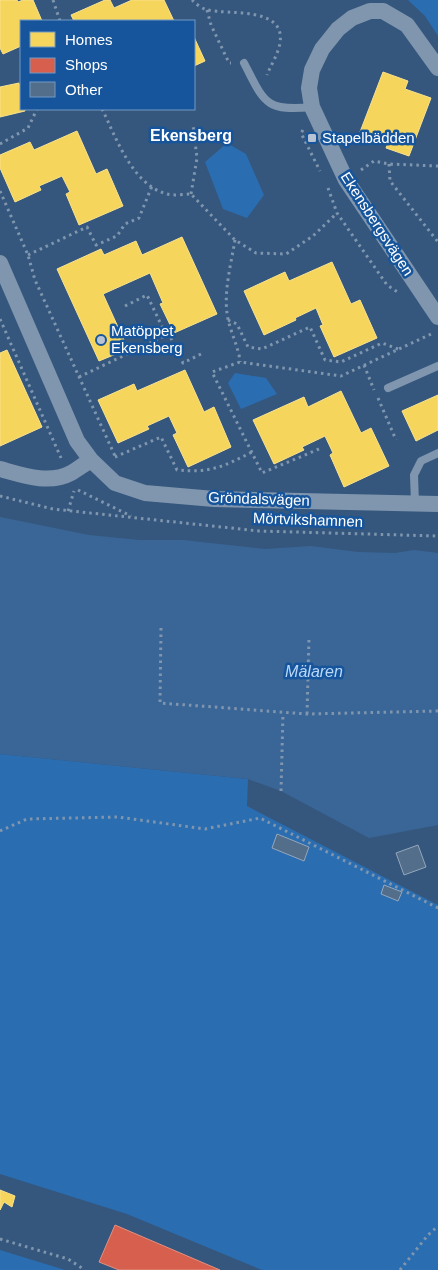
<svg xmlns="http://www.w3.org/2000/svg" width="438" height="1270" viewBox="0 0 438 1270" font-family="Helvetica,sans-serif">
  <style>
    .green { fill: #2b6db1 }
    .water { fill: #3a6697 }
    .homes { fill: #f6d55c; stroke: #f9e28d }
    .shops { fill: #d6604d; stroke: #e29082 }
    .building { fill: #526e8b; stroke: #94a7bc }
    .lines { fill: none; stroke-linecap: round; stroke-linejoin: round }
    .path { stroke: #8096ae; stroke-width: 3; stroke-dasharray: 2.5 4; stroke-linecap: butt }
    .service { stroke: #8096ae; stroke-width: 8 }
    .minor { stroke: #8096ae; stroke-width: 16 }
    .poi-dot { fill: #b8c4d2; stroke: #16559c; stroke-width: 2 }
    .labels { text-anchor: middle; stroke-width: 5; stroke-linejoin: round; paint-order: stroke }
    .poi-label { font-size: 15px; fill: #fff; stroke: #16559c; text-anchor: start }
    .street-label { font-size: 15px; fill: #fff; stroke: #16559c }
    .neighbourhood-label { font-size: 16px; font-weight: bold; fill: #fff; stroke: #16559c }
    .water-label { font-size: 16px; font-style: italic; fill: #b9d8f9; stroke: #16559c }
  </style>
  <rect width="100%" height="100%" fill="#35577d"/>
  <!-- green -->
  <path class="green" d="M 408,0 L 438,0 L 438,36 L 425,16 Z
    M 227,143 L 246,154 L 264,195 L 247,218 L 223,209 L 205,162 Z
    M 235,373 L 266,378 L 277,394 L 241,409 L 228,383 Z
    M 0,754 L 248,779 L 247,806 L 438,905 L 438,1270 L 262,1270 L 127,1214 L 0,1174 Z
    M 0,1250 L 65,1270 L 0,1270 Z"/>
  <!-- water -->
  <path class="water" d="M 0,517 L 89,535 L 139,540 L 183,540 L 265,549 L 311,546 L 358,552 L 395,553 L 414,550 L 438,553 L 438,825 L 369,838 L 281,791 L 248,779 L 0,754 Z"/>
  <!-- homes -->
  <path class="homes" d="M 0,0 L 17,0 L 18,2 L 23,0 L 33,0 L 42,21 L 21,21 L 21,46 L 3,54 L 0,48 Z
    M 105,0 L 110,0 L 114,8 L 132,0 L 164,0 L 174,21 L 74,21 L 71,15 Z
    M 194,37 L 205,61 L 194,66 Z
    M 383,72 L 408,81 L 405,89 L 431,98 L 409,156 L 386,148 L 388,143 L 360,132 Z
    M 19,83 L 21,92 L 21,109 L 25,109 L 25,111 L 0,117 L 0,87 Z
    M 77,131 L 96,174 L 107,169 L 123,206 L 79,225 L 66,194 L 70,192 L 62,176 L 39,186 L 41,190 L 15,202 L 0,168 L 0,155 L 30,142 L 34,150 Z
    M 182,237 L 217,314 L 174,333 L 160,304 L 163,303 L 150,273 L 103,294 L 128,349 L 99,361 L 57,269 L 101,249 L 104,255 L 136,241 L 142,255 Z
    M 332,262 L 351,304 L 360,300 L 377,338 L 334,357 L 320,326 L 323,325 L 316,308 L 295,318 L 296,320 L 264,335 L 244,291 L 285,272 L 289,281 Z
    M 7,350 L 42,427 L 0,446 L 0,353 Z
    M 185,370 L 204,412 L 214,407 L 231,447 L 188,467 L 173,435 L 177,433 L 169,416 L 147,426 L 149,429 L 118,443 L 98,400 L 134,384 L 137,391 Z
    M 341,391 L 361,433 L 371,428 L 389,466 L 344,487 L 330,455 L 333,453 L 325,436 L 302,447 L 304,450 L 274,464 L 253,420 L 304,397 L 308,407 Z
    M 438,395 L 438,430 L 416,441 L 402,411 Z
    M 0,1190 L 15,1196 L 12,1207 L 4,1202 L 0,1210 Z"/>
  <!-- shops -->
  <path class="shops" d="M 115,1225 L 220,1270 L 119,1270 L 99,1262 Z"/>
  <!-- building -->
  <path class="building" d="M 277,834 L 309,847 L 304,861 L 272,848 Z
    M 418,845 L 426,867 L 404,875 L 396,853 Z
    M 384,885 L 402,892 L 398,901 L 381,894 Z"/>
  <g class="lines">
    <!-- path -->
    <path class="path" d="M 53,0 L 60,21
      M 192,0 C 196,4 202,9 208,10 C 228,15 286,6 280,43 C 278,54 271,65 267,75
      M 207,10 L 211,25 L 229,63 L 231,63
      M 102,109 C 116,137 132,185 167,194 C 174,196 184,194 191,194 L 235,240 L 256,253 L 286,254 L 313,236 L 337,213
      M 303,130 L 301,133 L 320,171
      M 0,144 L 28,128 L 37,109
      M 389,164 L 390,181 L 438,242
      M 361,170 L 374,161 L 389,164 L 438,166
      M 328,188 L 337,213 L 387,285 L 399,293
      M 0,191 L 28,255 L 35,280 L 115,456
      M 191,194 L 197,158 L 193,125
      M 235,240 C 231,264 224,290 227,313 C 229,330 239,347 240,362
      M 28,255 L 87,227 L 96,245 L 117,236 L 125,224 L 139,218 L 152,186
      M 125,306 L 147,295 L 166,335
      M 0,319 L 61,458
      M 228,320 L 237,324 L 248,347 L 262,349 L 310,327 L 325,360 L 341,362 L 382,343 L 398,349
      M 364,365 L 374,390
      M 79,377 L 169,334 L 183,363 L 201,354
      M 378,398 L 396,440
      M 319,449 L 262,473 L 212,372 L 240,362 L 341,376 L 431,334
      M 115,457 L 161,437 L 177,470 C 210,473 223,467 252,452
      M 78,490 L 131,516
      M 0,496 L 53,509 L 259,531 L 438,536
      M 68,511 L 74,491
      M 161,628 L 160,703 L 307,714 L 438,711
      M 307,714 L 309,637
      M 281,791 L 283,713
      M 0,831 L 27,819 L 118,817 L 205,829 L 260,818 L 438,908
      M 0,1239 L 68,1259 L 85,1270
      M 400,1270 L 428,1235 L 438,1226"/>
    <!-- service -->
    <path class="service" d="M 244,63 C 264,101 264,112 312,107
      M 388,388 L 438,366
      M 415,503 L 414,475 L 421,461 L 438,453"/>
    <!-- minor -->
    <path class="minor" d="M 438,68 L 407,25 L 383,11 L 370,11 L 352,18 L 338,29 L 322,49 L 312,70 L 309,88 L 312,107 L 346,180 L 438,317
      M 0,263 L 77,441 L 91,460 L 115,483 L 145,493 L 214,499 L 438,504
      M 0,469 C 22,475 49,485 71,473 C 78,469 84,464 91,460"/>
  </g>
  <!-- markers -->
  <g class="poi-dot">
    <rect x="307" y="133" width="10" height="10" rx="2.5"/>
    <circle cx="101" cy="340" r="5"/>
  </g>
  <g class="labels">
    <!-- poi labels -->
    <g class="poi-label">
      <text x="322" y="143">Stapelbädden</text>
      <text x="111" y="336">Matöppet<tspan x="111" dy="17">Ekensberg</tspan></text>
    </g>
    <!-- street labels -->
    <g class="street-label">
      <text transform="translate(377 224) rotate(57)" y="5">Ekensbergsvägen</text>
      <text transform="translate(259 499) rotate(2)" y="5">Gröndalsvägen</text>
      <text transform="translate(308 520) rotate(2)" y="5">Mörtvikshamnen</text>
    </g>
    <!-- neighbourhood labels -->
    <g class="neighbourhood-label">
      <text x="191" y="141">Ekensberg</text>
    </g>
    <!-- water labels -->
    <g class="water-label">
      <text x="314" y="677">Mälaren</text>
    </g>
  </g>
  <!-- legend -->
  <rect x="20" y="20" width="175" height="90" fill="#16559c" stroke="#7399c4"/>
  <rect x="30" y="32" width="25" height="15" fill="#f6d55c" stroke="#7399c4"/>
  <text x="65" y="45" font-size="15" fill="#ffffff">Homes</text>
  <rect x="30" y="58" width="25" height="15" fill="#d6604d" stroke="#7399c4"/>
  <text x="65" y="70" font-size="15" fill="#ffffff">Shops</text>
  <rect x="30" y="82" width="25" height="15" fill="#526e8b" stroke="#7399c4"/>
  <text x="65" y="95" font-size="15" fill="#ffffff">Other</text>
</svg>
